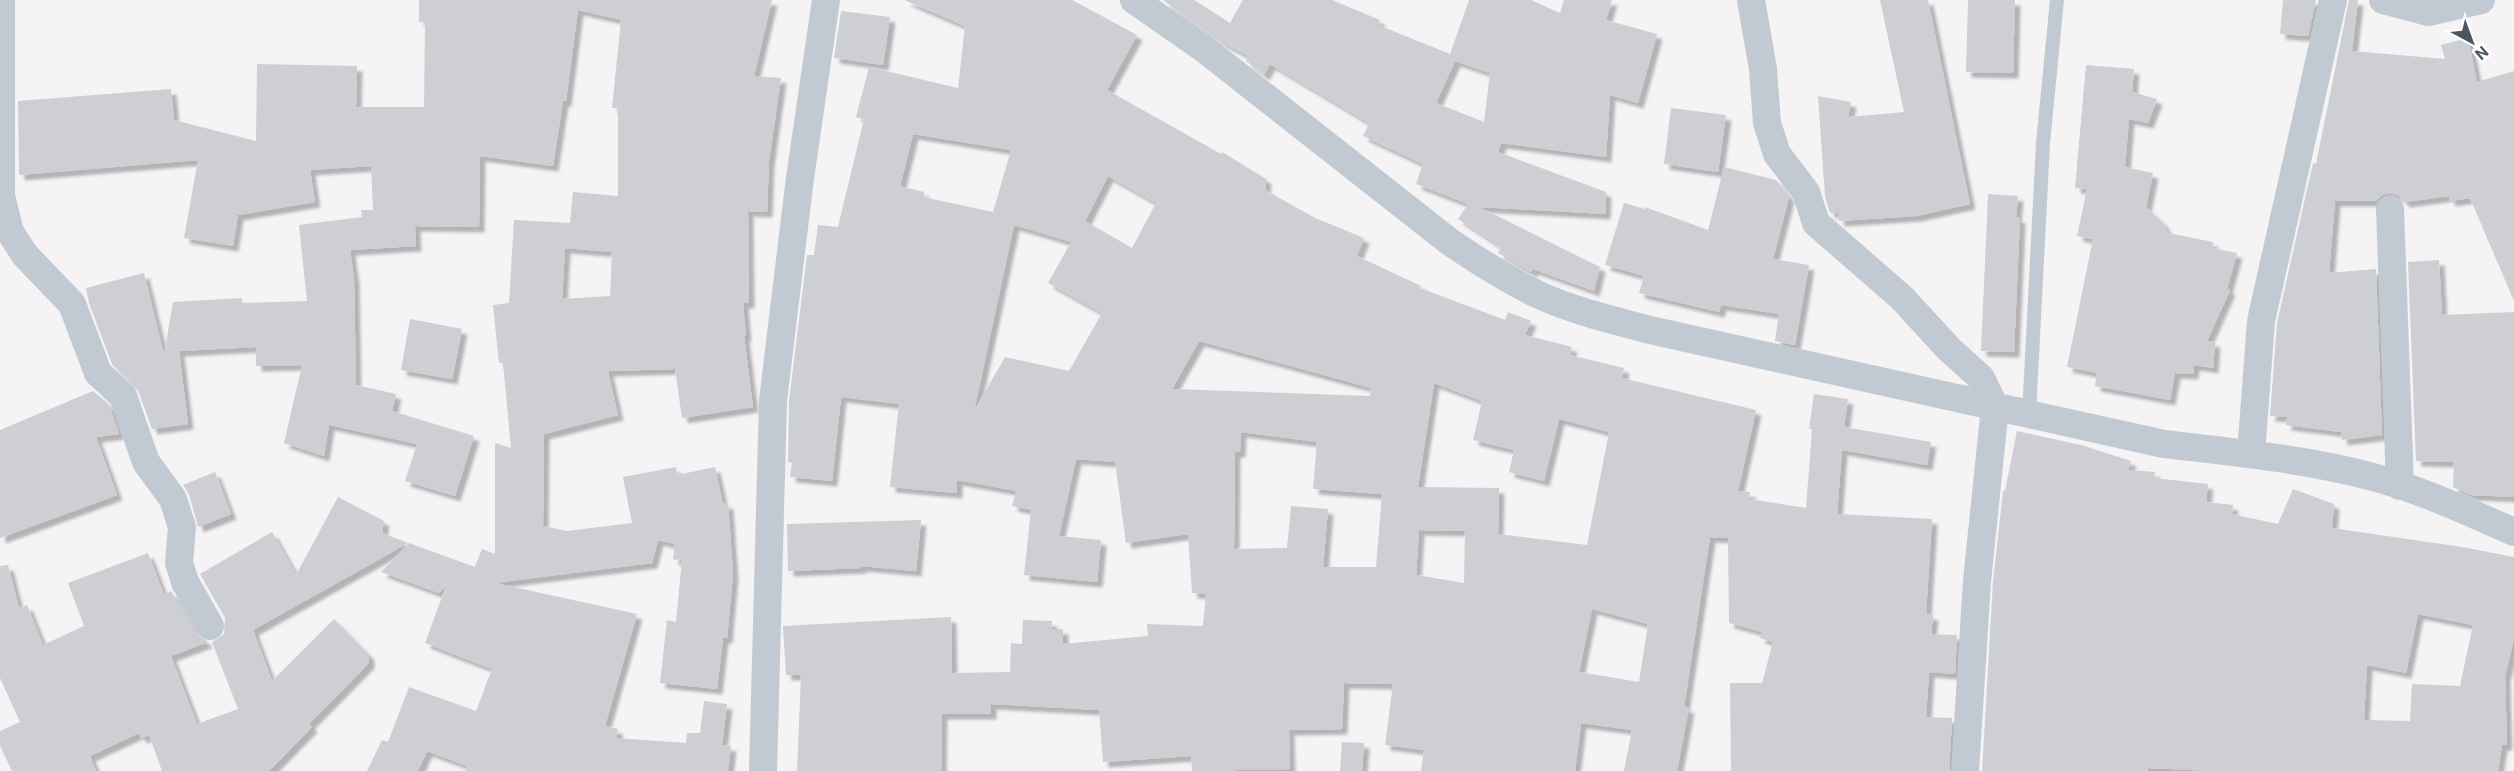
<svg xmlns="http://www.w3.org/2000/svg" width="2514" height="771" viewBox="0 0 2514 771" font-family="Roboto,sans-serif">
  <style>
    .building { fill: #cdcfd5; fill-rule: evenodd; filter: url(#shadow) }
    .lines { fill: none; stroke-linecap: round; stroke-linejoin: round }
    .lane { stroke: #c1cad2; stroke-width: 14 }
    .street { stroke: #c1cad2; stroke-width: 28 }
  </style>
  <defs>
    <filter id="shadow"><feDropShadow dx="5.5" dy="5.5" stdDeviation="1.5" flood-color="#0004"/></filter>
  </defs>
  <rect width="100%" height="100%" fill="#f5f3f3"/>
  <!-- building -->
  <path class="building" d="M 419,0 L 772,0 L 754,76 L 781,78 L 769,161 L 767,212 L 748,211 L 749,303 L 743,303 L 746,336 L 744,336 L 753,407 L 682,418 L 675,369 L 608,371 L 618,415 L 544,434 L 543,526 L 567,531 L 632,523 L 623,477 L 676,467 L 677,475 L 715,467 L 723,504 L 728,503 L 733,574 L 727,638 L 723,638 L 717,689 L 660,683 L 667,620 L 676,622 L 682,559 L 673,560 L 675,544 L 658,540 L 652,563 L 495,583 L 637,614 L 605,726 L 618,729 L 616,738 L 686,743 L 687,733 L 700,733 L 704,701 L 727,704 L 722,745 L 731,746 L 728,771 L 466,771 L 467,766 L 427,751 L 418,771 L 367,771 L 382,740 L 388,742 L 409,687 L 476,711 L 492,669 L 425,643 L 446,586 L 439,593 L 381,572 L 409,543 L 475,567 L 482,549 L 495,554 L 495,443 L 511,448 L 503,363 L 499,363 L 493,305 L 509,303 L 514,220 L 570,223 L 573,192 L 618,196 L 618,108 L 612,108 L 621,20 L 578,10 L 566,101 L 563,101 L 553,166 L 480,156 L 479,227 L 415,226 L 416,246 L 350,250 L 354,279 L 356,385 L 396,394 L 392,411 L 474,436 L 455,496 L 405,481 L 417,444 L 329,425 L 324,456 L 284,443 L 302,365 L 256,366 L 256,347 L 179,351 L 188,424 L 152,429 L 138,390 L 112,364 L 89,303 L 86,288 L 144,273 L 164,355 L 173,302 L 242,298 L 242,303 L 307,301 L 299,225 L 362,217 L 361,210 L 373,210 L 371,166 L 310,170 L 315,202 L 238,215 L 233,246 L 184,238 L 198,160 L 19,175 L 18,101 L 171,89 L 174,120 L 256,141 L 257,64 L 357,66 L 356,107 L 424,107 L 425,22 L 419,22 ZM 565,248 L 612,252 L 610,296 L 562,299 Z
    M 904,0 L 1072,0 L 1137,35 L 1107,90 L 1221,154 L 1222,152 L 1266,179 L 1265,190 L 1315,218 L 1364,238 L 1357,256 L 1421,286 L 1420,288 L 1505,320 L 1508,312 L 1531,321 L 1525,335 L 1572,347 L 1570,355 L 1624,368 L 1622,378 L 1756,410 L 1738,491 L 1750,492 L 1749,499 L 1806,508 L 1812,429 L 1809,429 L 1814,394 L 1848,399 L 1844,427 L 1931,442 L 1927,465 L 1842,450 L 1837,514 L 1932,519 L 1926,614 L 1933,615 L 1931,634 L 1957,635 L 1955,674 L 1929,672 L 1926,717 L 1952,718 L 1949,771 L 1731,771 L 1730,683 L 1762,683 L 1773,642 L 1760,638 L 1762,632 L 1729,623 L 1728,538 L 1710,537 L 1684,707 L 1689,708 L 1677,771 L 1624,771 L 1632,730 L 1581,723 L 1575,771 L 1421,771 L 1424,750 L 1385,745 L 1393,684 L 1344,683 L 1342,729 L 1289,730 L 1290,769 L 1192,771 L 1191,756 L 1103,762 L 1099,710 L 991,704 L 991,714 L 942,714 L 941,771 L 797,771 L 801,675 L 786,675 L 783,626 L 951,617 L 952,673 L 1010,672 L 1011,643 L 1022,644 L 1023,620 L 1052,621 L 1051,629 L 1063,629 L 1063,644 L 1148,636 L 1147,624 L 1203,626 L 1206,594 L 1192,593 L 1188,534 L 1126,543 L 1115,462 L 1076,459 L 1059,536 L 1101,540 L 1097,582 L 1024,575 L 1031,510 L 1012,506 L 1016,491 L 957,480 L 957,493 L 890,487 L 899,404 L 841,397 L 832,481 L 790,477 L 792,463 L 788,462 L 789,401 L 807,255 L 814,255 L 818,225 L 838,227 L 864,119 L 856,117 L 869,67 L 958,88 L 965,26 ZM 913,134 L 1011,150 L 993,212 L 923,197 L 924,192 L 900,186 ZM 1108,176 L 1156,203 L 1132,248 L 1085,221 ZM 1014,225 L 1071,242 L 1048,283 L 1102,313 L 1069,371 L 1005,357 L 974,411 ZM 1199,341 L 1371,388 L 1370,396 L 1172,389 ZM 1434,383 L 1482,401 L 1473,440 L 1514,450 L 1509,472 L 1544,481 L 1559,419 L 1609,432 L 1587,545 L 1498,534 L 1499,488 L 1418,487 ZM 1241,432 L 1317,442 L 1313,489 L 1382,494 L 1376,567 L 1323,567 L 1328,509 L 1291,506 L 1287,548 L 1234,549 L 1235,452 L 1240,452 ZM 1419,530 L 1465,531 L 1464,583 L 1416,575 ZM 1592,609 L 1648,624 L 1639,682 L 1579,672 Z
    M 1163,0 L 1194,0 L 1230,23 L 1243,0 L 1332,0 L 1380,20 L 1378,25 L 1450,54 L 1469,0 L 1531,0 L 1560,13 L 1564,0 L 1612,0 L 1606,20 L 1657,34 L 1638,103 L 1610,95 L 1606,157 L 1501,143 L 1498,152 L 1606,192 L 1605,214 L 1479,207 L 1600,267 L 1594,291 L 1533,269 L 1531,272 L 1498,253 L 1501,247 L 1458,219 L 1468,204 L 1416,184 L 1423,164 L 1363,136 L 1369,123 L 1270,64 L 1264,75 L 1246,61 L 1248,56 L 1223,43 ZM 1455,61 L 1490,73 L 1484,122 L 1436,103 Z
    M 1880,0 L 1928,0 L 1970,204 L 1916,216 L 1839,221 L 1838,212 L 1830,213 L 1825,196 L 1818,96 L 1851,102 L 1848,117 L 1904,112 Z
    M 1968,0 L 2015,0 L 2013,73 L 1966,72 Z
    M 2283,0 L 2316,0 L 2308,36 L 2280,34 Z
    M 2349,0 L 2358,0 L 2352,51 L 2445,59 L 2441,45 L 2468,38 L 2477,82 L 2514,71 L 2514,301 L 2470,198 L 2450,201 L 2449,196 L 2405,202 L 2398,195 L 2390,193 L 2382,195 L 2376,201 L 2335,201 L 2329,273 L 2376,269 L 2382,435 L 2342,440 L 2341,432 L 2286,425 L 2287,417 L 2270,416 L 2277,323 L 2313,163 L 2316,164 Z
    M 841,11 L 890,17 L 883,65 L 834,58 Z
    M 2086,65 L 2134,69 L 2132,92 L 2157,99 L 2148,123 L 2129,119 L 2125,167 L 2153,173 L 2146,207 L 2163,223 L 2168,233 L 2213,242 L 2212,248 L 2237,253 L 2227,289 L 2230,290 L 2207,341 L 2215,342 L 2213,368 L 2194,365 L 2193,374 L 2175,373 L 2170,400 L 2095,386 L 2097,373 L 2067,367 L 2093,239 L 2077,236 L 2087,189 L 2075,188 Z
    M 1671,108 L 1726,115 L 1718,172 L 1664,164 Z
    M 1724,167 L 1776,180 L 1789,197 L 1773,259 L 1809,265 L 1795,345 L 1775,341 L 1779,314 L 1721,305 L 1719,312 L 1639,293 L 1644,276 L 1605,265 L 1624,203 L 1645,209 L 1645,207 L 1708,230 Z
    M 1988,194 L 2018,196 L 2016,217 L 2020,218 L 2014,352 L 1981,351 Z
    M 2439,260 L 2442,315 L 2514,312 L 2514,497 L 2471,495 L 2453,487 L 2454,462 L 2416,461 L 2408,262 Z
    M 410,319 L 462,329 L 452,379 L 401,370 Z
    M 93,391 L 109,405 L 119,434 L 96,437 L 117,495 L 0,538 L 0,430 Z
    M 2017,431 L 2081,445 L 2131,461 L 2128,470 L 2155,472 L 2154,478 L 2208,484 L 2206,502 L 2233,505 L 2232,514 L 2278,524 L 2293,489 L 2334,504 L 2332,528 L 2462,547 L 2514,557 L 2514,639 L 2505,677 L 2507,745 L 2502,745 L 2498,771 L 2215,771 L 2148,768 L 2148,771 L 1982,771 L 1993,582 L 2003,491 L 2005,491 ZM 2418,614 L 2473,625 L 2460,686 L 2412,684 L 2410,721 L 2364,720 L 2367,665 L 2406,673 Z
    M 215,472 L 231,514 L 198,527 L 189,494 L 183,485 Z
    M 338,497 L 384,521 L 382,533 L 408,543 L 253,630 L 272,681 L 334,619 L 369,655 L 369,663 L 309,724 L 312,727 L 269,771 L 162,771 L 149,735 L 141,738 L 139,733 L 90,756 L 96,771 L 12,771 L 0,746 L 0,731 L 20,722 L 0,678 L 0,566 L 8,565 L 19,608 L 27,605 L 43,645 L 84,626 L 68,583 L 148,553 L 164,595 L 171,591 L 196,634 L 208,642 L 171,656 L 197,724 L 238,709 L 212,642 L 224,634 L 225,618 L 200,574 L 272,532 L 296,575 Z
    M 921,520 L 916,571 L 861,566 L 861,568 L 788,571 L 787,524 Z
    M 1342,742 L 1364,743 L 1362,771 L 1340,771 Z"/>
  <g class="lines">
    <!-- lane -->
    <path class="lane" d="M 2029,415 L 2043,143 L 2057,0"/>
    <!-- street -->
    <path class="street" d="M 1,0 L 1,196 L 10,232 L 25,255 L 72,304 L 98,373 L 123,396 L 146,462 L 173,499 L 182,527 L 179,563 L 185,582 L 210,626
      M 1134,0 L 1203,48 L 1450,242 C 1478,261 1508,280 1539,295 C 1574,311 1613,320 1650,330 L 2164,444 C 2232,452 2307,459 2373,477 C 2422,490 2468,512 2514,532
      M 1751,0 L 1763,69 L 1767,123 L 1777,154 L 1806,192 L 1816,223 L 1902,298 L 1949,349 L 1981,378 L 1995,407 L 1977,581 L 1965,771
      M 2383,0 L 2428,12 L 2481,0
      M 2390,209 L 2400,486
      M 2251,454 L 2261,321 L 2333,0
      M 763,771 L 773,400 L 800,178 L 826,0"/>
  </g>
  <!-- north arrow -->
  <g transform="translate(2472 42) rotate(139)" stroke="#ffffff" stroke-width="4.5" paint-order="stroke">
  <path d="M0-4.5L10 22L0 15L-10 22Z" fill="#4a5661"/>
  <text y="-9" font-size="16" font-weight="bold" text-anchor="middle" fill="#4a5661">N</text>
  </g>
</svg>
